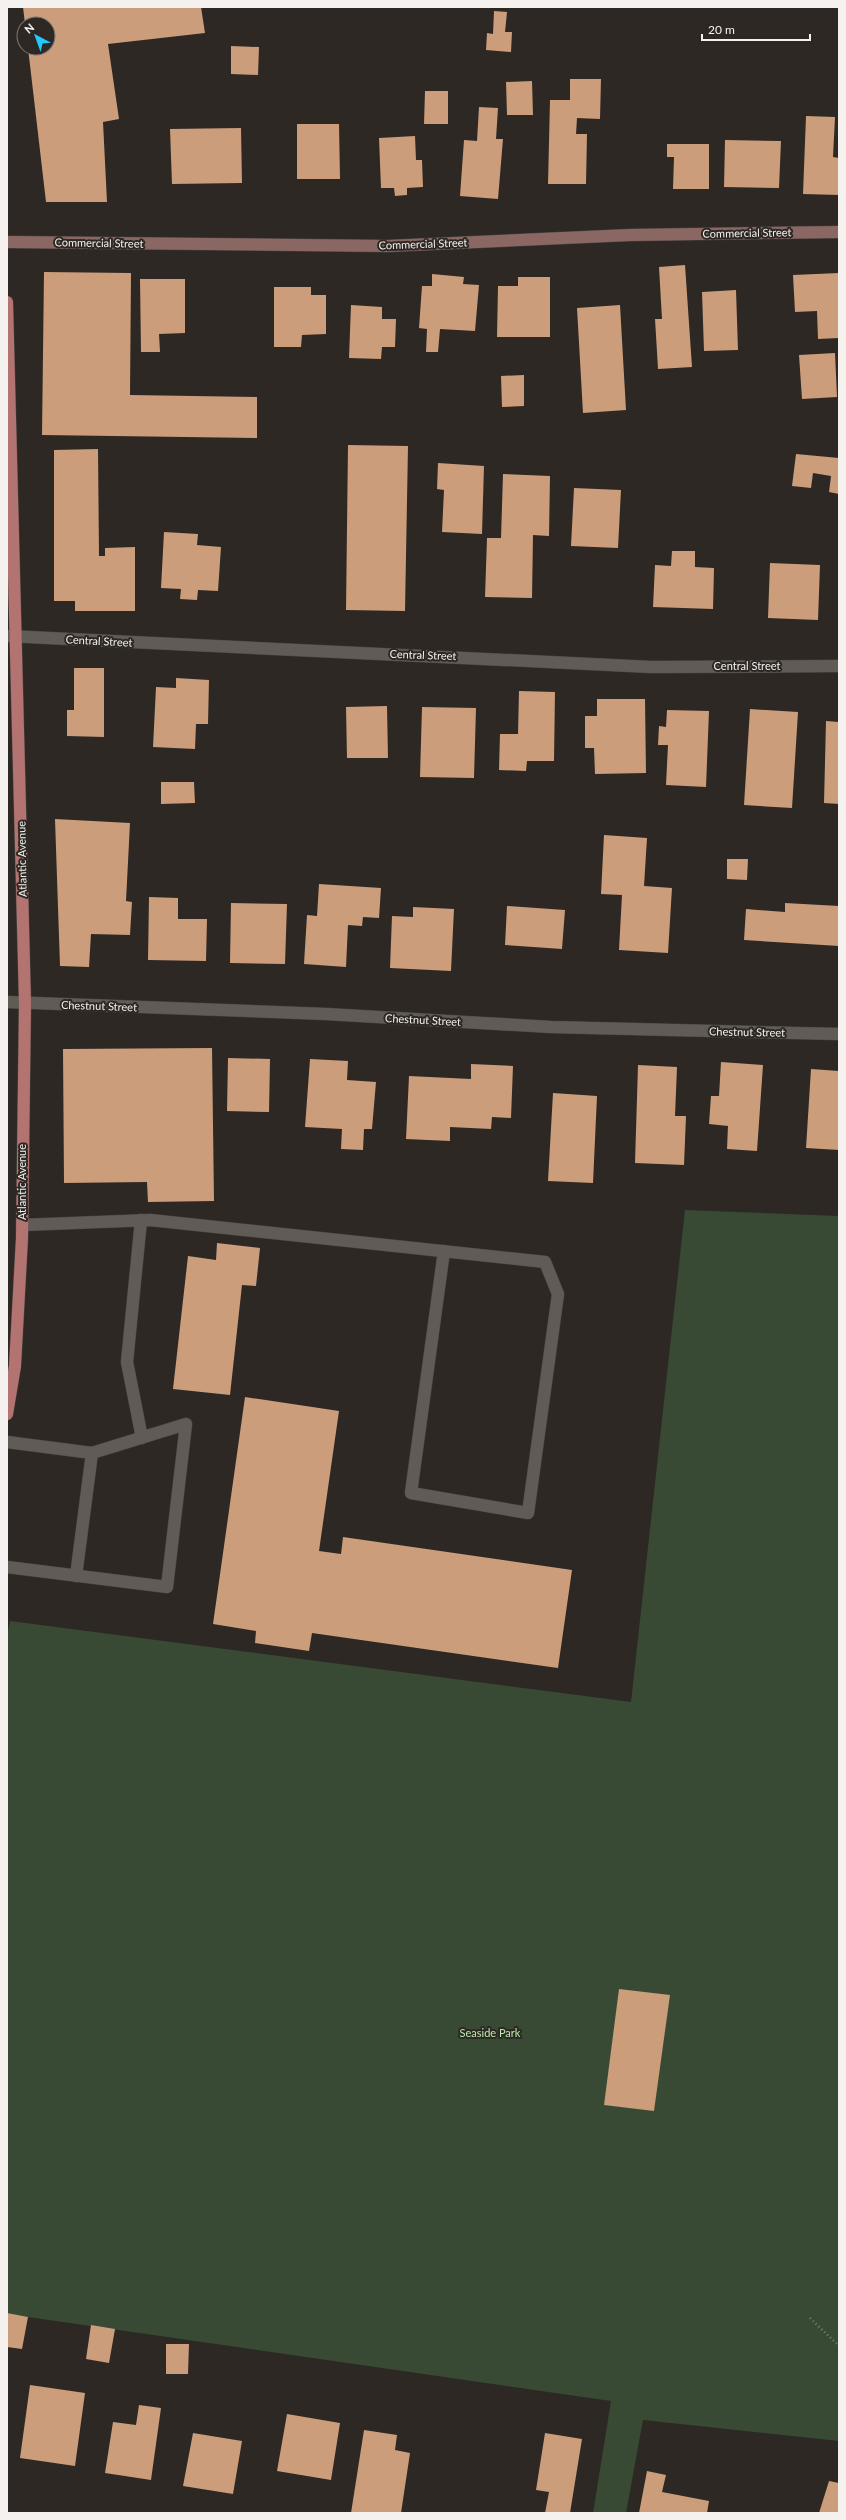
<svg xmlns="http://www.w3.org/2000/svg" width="846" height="2520" viewBox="0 0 846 2520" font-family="Lato,sans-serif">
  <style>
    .green { fill: #384a33 }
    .building { fill: #cb9d7b }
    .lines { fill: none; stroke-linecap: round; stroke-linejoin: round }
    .lane-casing { stroke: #4b4643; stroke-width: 13 }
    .street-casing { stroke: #4b4643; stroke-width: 13 }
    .secondary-casing { stroke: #4b4643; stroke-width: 13 }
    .primary-casing { stroke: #4b4643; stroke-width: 13 }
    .path { stroke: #837f7b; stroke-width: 2.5; stroke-dasharray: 1 3; stroke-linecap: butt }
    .lane { stroke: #615b56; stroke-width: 12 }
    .street { stroke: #615b56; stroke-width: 12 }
    .secondary { stroke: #8a6763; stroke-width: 12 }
    .primary { stroke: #b37370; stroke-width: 12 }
    .labels { text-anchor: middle; stroke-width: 4; stroke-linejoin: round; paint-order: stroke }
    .street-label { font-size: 11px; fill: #f4f1ee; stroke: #2d2824 }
    .park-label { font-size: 11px; fill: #b9ecac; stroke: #2d2824 }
  </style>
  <rect width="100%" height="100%" fill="#2d2824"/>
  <!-- green -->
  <path class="green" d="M 685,1210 L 839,1216 L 839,2441 L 643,2420 L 626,2513 L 593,2513 L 611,2401 L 7,2314 L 7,1637 L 10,1621 L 631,1702 Z"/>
  <!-- building -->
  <path class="building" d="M 23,7 L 201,7 L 205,33 L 108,44 L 119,119 L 103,122 L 107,202 L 46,202 L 28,48 L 48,48 L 48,24 L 25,24 Z
    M 494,11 L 507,12 L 505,32 L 512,32 L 511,52 L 486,50 L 487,33 L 493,34 Z
    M 231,46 L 259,47 L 258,75 L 231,74 Z
    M 570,79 L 601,79 L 600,119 L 577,118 L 576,134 L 587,134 L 586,184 L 548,184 L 550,100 L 570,100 Z
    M 532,81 L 533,115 L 507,115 L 506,82 Z
    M 425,91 L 448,91 L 448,124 L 424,124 Z
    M 479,107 L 498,108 L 496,139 L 503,139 L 498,199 L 460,196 L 464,140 L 477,141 Z
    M 806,116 L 835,117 L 833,157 L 839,158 L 839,195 L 803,194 Z
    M 297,124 L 339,124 L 340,179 L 297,179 Z
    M 241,128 L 242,183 L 172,184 L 170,129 Z
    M 415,136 L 416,160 L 422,160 L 423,187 L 407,188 L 407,195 L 395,196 L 394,188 L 381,188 L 379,138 Z
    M 725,140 L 781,141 L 779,188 L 724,187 Z
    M 667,144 L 709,144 L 709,189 L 673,189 L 674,157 L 667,157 Z
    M 685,265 L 692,367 L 658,369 L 655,319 L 662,319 L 659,267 Z
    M 44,272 L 131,273 L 130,395 L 257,397 L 257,438 L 42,435 Z
    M 839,273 L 839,338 L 818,339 L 817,311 L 795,312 L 793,275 Z
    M 432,274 L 464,277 L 463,284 L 479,285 L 475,331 L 440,329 L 438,352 L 426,352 L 427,329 L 419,328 L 422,286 L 432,286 Z
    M 518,277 L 550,277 L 550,337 L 497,337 L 498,286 L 518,286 Z
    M 140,279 L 185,279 L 185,333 L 159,334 L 160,352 L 141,352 Z
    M 274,287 L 311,287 L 311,295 L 326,295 L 326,334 L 302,335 L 301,347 L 274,347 Z
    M 736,290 L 738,350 L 704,351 L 702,292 Z
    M 351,305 L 382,307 L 382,319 L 396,319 L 395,347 L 382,347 L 381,359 L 349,358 Z
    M 620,305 L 626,410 L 583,413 L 577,308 Z
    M 835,353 L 837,397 L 802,399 L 799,355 Z
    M 524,375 L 524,406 L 502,407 L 501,376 Z
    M 348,445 L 408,446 L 405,611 L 346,610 Z
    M 98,449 L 99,556 L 105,556 L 105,548 L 135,547 L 135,611 L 75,611 L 75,601 L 54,601 L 54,450 Z
    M 796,454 L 839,458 L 839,494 L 829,492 L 831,476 L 813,473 L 811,488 L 792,486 Z
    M 438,463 L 484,466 L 482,534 L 442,532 L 444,490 L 437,489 Z
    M 503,474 L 550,476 L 549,536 L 533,535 L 532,598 L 485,597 L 487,538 L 501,538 Z
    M 574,488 L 621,490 L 618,548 L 571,546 Z
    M 164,532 L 198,534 L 197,545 L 221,547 L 218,591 L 198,590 L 197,600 L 180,599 L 181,589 L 161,588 Z
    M 672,551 L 695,551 L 695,567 L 714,568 L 713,609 L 653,607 L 655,565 L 671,566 Z
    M 770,563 L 820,565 L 818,620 L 768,618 Z
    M 74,668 L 104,668 L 104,737 L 67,736 L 67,710 L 74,710 Z
    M 176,678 L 209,680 L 208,724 L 196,724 L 195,749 L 153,747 L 156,687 L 176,688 Z
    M 519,691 L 555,692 L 554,761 L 527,761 L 526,771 L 499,770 L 500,734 L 518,734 Z
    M 597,699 L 645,699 L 646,773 L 595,774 L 594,748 L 585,748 L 585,716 L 597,716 Z
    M 387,706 L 388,758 L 347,758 L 346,707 Z
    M 422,707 L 476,708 L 474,778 L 420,777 Z
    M 750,709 L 798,712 L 792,808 L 744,805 Z
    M 667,710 L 709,711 L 706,787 L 666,785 L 668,745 L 658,745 L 659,726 L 666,727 Z
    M 826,721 L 839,722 L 839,804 L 824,803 Z
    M 161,782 L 194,782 L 195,803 L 161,804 Z
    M 55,819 L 130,823 L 126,901 L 132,902 L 130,935 L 91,934 L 89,967 L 60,966 Z
    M 604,835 L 647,838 L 644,886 L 672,888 L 668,953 L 619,950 L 622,895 L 601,894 Z
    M 727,859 L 748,859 L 747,880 L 727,879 Z
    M 319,884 L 381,888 L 379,918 L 363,917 L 362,926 L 348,925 L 346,967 L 304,964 L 307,915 L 317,916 Z
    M 149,897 L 178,898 L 178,919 L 207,919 L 206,961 L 148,960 Z
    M 231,903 L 287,904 L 285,964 L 230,963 Z
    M 785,903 L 839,906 L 839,946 L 744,940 L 746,909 L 785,912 Z
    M 507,906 L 565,910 L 562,949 L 505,945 Z
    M 413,907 L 454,909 L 451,971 L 390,968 L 392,916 L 413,917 Z
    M 212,1048 L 214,1201 L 148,1202 L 147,1182 L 64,1183 L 63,1049 Z
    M 228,1058 L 270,1059 L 269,1112 L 227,1111 Z
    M 310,1059 L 348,1061 L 347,1080 L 376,1082 L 372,1129 L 364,1129 L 363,1150 L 341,1149 L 342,1129 L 305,1127 Z
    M 721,1062 L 763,1065 L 757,1151 L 727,1149 L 728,1126 L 709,1124 L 711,1096 L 719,1096 Z
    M 471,1064 L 513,1066 L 511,1118 L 492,1117 L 491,1129 L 450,1127 L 450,1141 L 406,1139 L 409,1076 L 471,1079 Z
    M 638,1065 L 677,1067 L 675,1116 L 686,1116 L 684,1165 L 635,1163 Z
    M 811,1069 L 839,1071 L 839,1150 L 806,1148 Z
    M 553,1093 L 597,1096 L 593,1183 L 548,1181 Z
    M 217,1243 L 260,1248 L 256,1286 L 242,1285 L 230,1395 L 173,1389 L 188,1256 L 216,1260 Z
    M 245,1397 L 339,1411 L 319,1551 L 341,1554 L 343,1537 L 572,1570 L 558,1668 L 312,1633 L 309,1651 L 255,1643 L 256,1631 L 213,1624 Z
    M 619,1989 L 670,1995 L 654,2111 L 604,2105 Z
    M 7,2313 L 28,2317 L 22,2349 L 7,2347 Z
    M 91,2325 L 115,2329 L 109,2363 L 86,2359 Z
    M 166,2344 L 189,2344 L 188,2374 L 166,2374 Z
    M 30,2385 L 85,2393 L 75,2466 L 20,2458 Z
    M 139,2405 L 161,2408 L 151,2480 L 105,2473 L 113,2422 L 136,2425 Z
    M 287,2414 L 340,2423 L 331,2480 L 277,2471 Z
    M 364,2430 L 397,2435 L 395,2450 L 410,2453 L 401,2513 L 351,2513 Z
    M 193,2433 L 242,2441 L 233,2494 L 183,2486 Z
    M 545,2433 L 582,2439 L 570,2513 L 545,2513 L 549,2492 L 536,2490 Z
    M 647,2471 L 666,2475 L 662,2492 L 709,2501 L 707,2513 L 639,2513 Z
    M 829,2481 L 839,2483 L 839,2513 L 819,2513 Z"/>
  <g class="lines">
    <defs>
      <path id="lane" d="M 141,1220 L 127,1362 L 142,1438
        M 22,1225 L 150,1220 L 545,1262 L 558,1294 L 528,1513 L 411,1493 L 444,1251
        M 7,1442 L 92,1453 L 186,1424 L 167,1587 L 7,1567
        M 76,1576 L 92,1453"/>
      <path id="street" d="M 7,636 L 651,667 L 839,666
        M 7,1002 L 326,1014 L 551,1027 L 839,1034"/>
      <path id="secondary" d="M 7,242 L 388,246 L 630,235 L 839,232"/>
      <path id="primary" d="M 7,302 L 25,1003 L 22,1238 L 15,1366 L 7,1414"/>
    </defs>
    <!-- lane casing -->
    <use href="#lane" class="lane-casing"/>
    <!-- street casing -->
    <use href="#street" class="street-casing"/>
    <!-- secondary casing -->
    <use href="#secondary" class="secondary-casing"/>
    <!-- primary casing -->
    <use href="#primary" class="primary-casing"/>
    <!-- path -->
    <path class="path" d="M 810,2318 L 839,2346"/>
    <!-- lane -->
    <use href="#lane" class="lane"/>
    <!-- street -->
    <use href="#street" class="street"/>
    <!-- secondary -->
    <use href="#secondary" class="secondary"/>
    <!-- primary -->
    <use href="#primary" class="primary"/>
  </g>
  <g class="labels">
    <!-- street labels -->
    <g class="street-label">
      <text transform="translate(747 233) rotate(-1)" y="4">Commercial Street</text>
      <text transform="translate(99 243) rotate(1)" y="4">Commercial Street</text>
      <text transform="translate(423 244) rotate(-2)" y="4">Commercial Street</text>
      <text transform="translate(99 641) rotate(3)" y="4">Central Street</text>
      <text transform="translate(423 655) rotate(2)" y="4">Central Street</text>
      <text x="747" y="670">Central Street</text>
      <text transform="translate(22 859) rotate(-91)" y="4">Atlantic Avenue</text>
      <text transform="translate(99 1006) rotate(2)" y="4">Chestnut Street</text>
      <text transform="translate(423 1020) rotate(3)" y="4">Chestnut Street</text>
      <text transform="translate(747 1032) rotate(1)" y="4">Chestnut Street</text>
      <text transform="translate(22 1182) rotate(-90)" y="4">Atlantic Avenue</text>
    </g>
    <!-- park labels -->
    <g class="park-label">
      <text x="490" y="2037">Seaside Park</text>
    </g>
  </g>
  <!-- border -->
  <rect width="846" height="2520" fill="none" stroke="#f4f1ee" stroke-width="16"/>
  <!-- north arrow -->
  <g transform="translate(36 36) rotate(319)"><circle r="19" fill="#2d2824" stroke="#7d7875"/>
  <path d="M0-3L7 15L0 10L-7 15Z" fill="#21c9fd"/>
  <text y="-6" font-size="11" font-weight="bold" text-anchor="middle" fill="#f4f1ee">N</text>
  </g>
  <!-- scale -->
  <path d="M702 34v6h108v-6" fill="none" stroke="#f4f1ee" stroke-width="2"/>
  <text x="708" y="34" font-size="12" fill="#f4f1ee" stroke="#2d2824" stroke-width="3" paint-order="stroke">20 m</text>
</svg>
